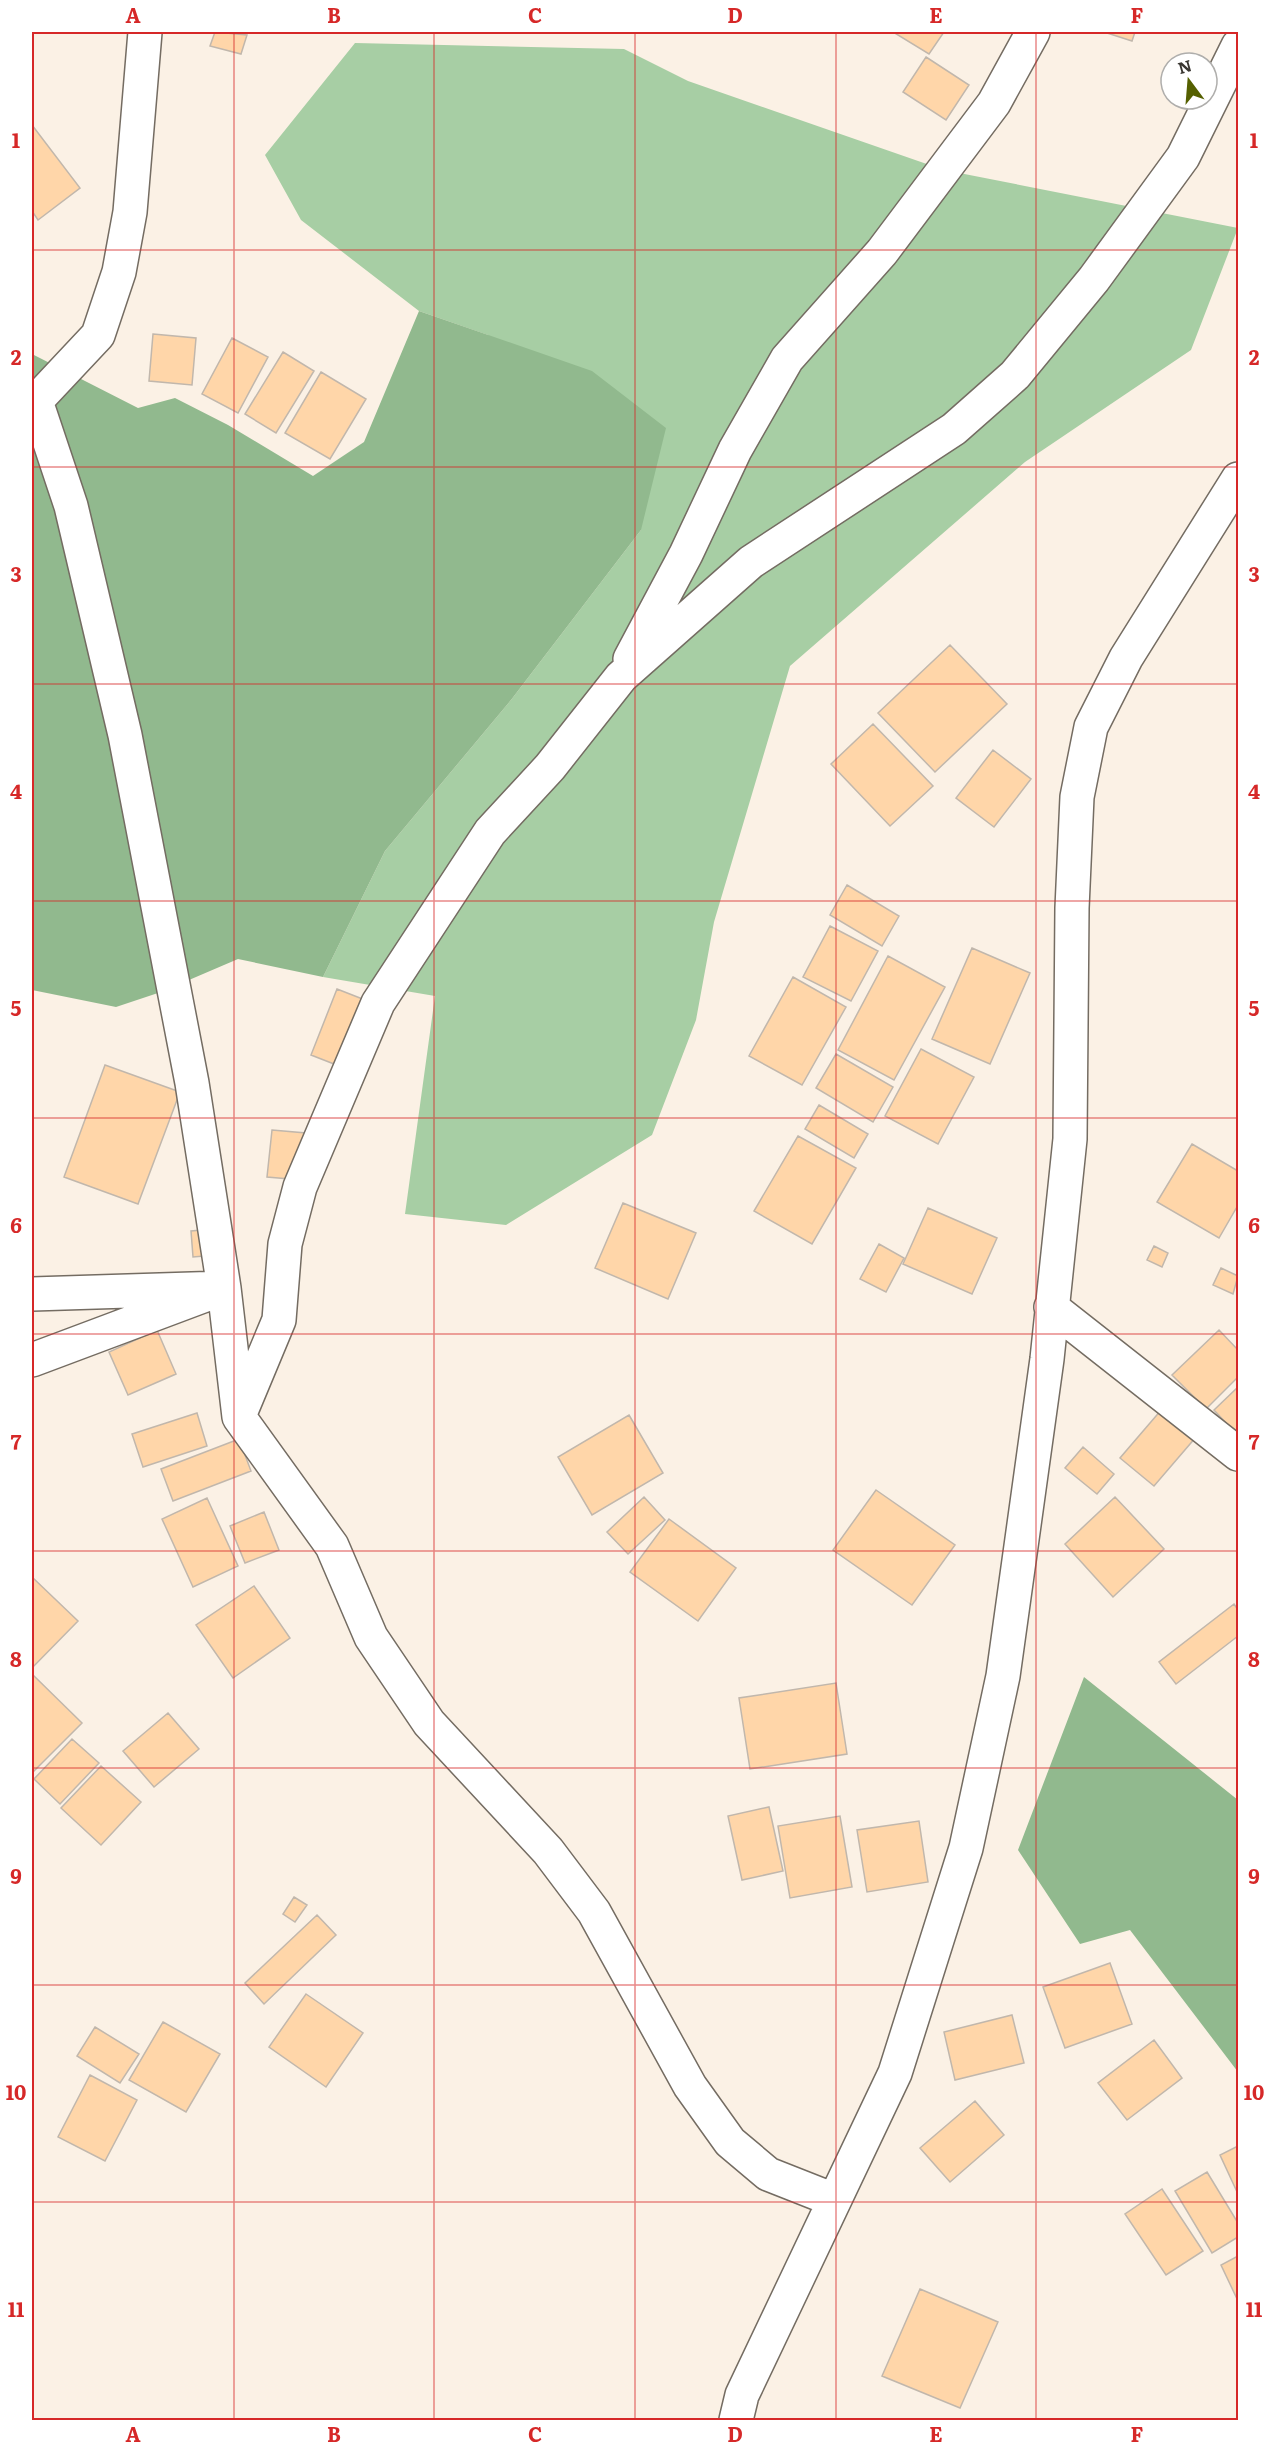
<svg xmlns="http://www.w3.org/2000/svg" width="1270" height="2452" viewBox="0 0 1270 2452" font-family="Literata,serif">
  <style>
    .green { fill: #a7cea4 }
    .forest { fill: #91b98e }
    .building { fill: #ffd6a9; stroke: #c1b7ac; stroke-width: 1.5 }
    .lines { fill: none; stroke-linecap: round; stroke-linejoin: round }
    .minor-casing { stroke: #746c62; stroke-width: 36 }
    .minor { stroke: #fff; stroke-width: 33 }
    .grid { fill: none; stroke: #d62828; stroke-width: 1.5; stroke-opacity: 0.55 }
    .neatline { fill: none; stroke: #d62828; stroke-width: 2 }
    .grid-label { font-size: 20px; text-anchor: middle; font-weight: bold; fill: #d62828 }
  </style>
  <rect width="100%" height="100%" fill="#fbf1e5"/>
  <!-- green -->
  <path class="green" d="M 355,43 L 624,49 L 688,81 L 944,170 L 1238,228 L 1191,350 L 1025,462 L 790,666 L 714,922 L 696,1020 L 652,1135 L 506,1225 L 405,1214 L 435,996 L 323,977 L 385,851 L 511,700 L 641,530 L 488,335 L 419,311 L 301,220 L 265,155 Z"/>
  <!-- forest -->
  <path class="forest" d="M 419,311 L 592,371 L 666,428 L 641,530 L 511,700 L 385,851 L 323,977 L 238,959 L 161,992 L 116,1007 L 32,990 L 32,354 L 138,408 L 175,398 L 228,425 L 313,476 L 364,442 Z
    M 1084,1677 L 1238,1800 L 1238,2072 L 1130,1930 L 1080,1944 L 1018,1850 Z"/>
  <!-- building -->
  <path class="building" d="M 215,32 L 247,35 L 241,54 L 210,46 Z
    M 893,32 L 944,32 L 929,54 Z
    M 1104,32 L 1135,32 L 1132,41 Z
    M 926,57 L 969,85 L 946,120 L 903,92 Z
    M 32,125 L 80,188 L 38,220 L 32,211 Z
    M 153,334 L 196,338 L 192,385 L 149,381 Z
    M 232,338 L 268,357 L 238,413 L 202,394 Z
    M 283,352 L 314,371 L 276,433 L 245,414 Z
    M 321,372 L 366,399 L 330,459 L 285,433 Z
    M 950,645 L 1007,704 L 935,772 L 878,713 Z
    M 873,724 L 933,786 L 890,826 L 831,764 Z
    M 993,750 L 1031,779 L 994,827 L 956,798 Z
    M 847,885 L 899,916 L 882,946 L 830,915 Z
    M 830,926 L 878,951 L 851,1001 L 803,977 Z
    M 972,948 L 1030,973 L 990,1064 L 932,1039 Z
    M 888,956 L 945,987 L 894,1080 L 838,1050 Z
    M 793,977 L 846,1007 L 802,1085 L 749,1056 Z
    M 337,989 L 383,1007 L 357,1073 L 311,1055 Z
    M 921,1049 L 974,1077 L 938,1144 L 885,1116 Z
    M 836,1054 L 893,1087 L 873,1122 L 816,1088 Z
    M 105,1065 L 180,1092 L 138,1204 L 64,1177 Z
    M 819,1105 L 868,1134 L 854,1158 L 805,1129 Z
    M 272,1130 L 306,1133 L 301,1180 L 267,1177 Z
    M 798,1136 L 856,1168 L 812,1244 L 754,1211 Z
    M 1192,1144 L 1238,1171 L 1238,1205 L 1219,1238 L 1157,1202 Z
    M 623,1203 L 696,1233 L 668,1299 L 595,1268 Z
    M 928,1208 L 997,1238 L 972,1294 L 903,1264 Z
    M 213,1229 L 216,1255 L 193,1257 L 191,1231 Z
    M 879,1244 L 904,1258 L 886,1292 L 860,1279 Z
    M 1154,1246 L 1168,1253 L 1162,1267 L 1147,1260 Z
    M 1221,1268 L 1238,1276 L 1233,1294 L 1213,1285 Z
    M 157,1330 L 176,1374 L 128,1395 L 109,1352 Z
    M 1219,1330 L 1238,1350 L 1238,1377 L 1206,1409 L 1172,1375 Z
    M 1238,1387 L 1238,1436 L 1214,1410 Z
    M 1168,1402 L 1202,1430 L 1154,1486 L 1120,1458 Z
    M 197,1413 L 207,1446 L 143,1467 L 132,1434 Z
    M 629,1415 L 663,1473 L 592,1515 L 558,1457 Z
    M 239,1439 L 251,1471 L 173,1501 L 161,1469 Z
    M 1083,1447 L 1114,1474 L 1097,1494 L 1065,1468 Z
    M 876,1490 L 955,1545 L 912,1605 L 833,1550 Z
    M 644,1497 L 665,1520 L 628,1554 L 607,1532 Z
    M 1115,1497 L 1164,1549 L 1113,1597 L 1065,1544 Z
    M 207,1498 L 238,1566 L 193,1587 L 162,1519 Z
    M 264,1512 L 279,1550 L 245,1563 L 230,1526 Z
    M 669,1519 L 736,1568 L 698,1621 L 630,1572 Z
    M 32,1577 L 78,1621 L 32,1668 Z
    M 254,1586 L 290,1638 L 233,1678 L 196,1625 Z
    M 1234,1604 L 1238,1610 L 1238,1636 L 1176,1684 L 1159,1662 Z
    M 32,1674 L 82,1723 L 32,1773 Z
    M 836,1683 L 847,1754 L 750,1769 L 739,1698 Z
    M 168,1713 L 199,1749 L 154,1787 L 123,1751 Z
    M 72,1739 L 99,1763 L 60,1804 L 34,1779 Z
    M 101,1766 L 141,1802 L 101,1845 L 61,1808 Z
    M 769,1807 L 783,1871 L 742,1880 L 728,1816 Z
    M 840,1816 L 852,1887 L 790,1898 L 778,1826 Z
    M 919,1821 L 928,1882 L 867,1892 L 857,1830 Z
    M 294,1897 L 307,1905 L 295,1922 L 283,1914 Z
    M 317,1915 L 336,1935 L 264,2004 L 245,1983 Z
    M 1110,1963 L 1132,2024 L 1065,2048 L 1043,1987 Z
    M 306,1994 L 363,2033 L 326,2087 L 269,2047 Z
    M 1012,2015 L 1024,2063 L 955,2080 L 944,2032 Z
    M 163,2022 L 220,2054 L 186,2112 L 129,2080 Z
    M 95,2027 L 139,2054 L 120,2083 L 77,2056 Z
    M 1154,2040 L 1182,2078 L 1127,2120 L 1098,2083 Z
    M 90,2075 L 137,2100 L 105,2161 L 58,2137 Z
    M 975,2101 L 1004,2135 L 950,2182 L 920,2148 Z
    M 1238,2146 L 1238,2194 L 1220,2155 Z
    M 1207,2172 L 1238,2223 L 1238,2237 L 1212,2253 L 1175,2191 Z
    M 1162,2189 L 1203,2251 L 1166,2275 L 1125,2214 Z
    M 1238,2256 L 1238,2301 L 1221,2265 Z
    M 920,2289 L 998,2322 L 960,2408 L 882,2376 Z"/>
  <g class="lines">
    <defs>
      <path id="minor" d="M 32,398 L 36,401 L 71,506 L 125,735 L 192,1083 L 224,1288 L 239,1417 L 332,1546 L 371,1637 L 429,1723 L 548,1851 L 594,1912 L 690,2086 L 730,2142 L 768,2174 L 834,2200
        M 36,401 L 98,335 L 119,272 L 130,212 L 145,32
        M 630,659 L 686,554 L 735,450 L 787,359 L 882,252 L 994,103 L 1033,32
        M 32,1294 L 224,1288 L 32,1360
        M 1051,1307 L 1238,1454
        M 239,1416 L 279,1320 L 285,1244 L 300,1187 L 378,1003 L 490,832 L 550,767 L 621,677 L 751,562 L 954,429 L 1015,375 L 1094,279 L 1183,157 L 1238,46
        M 736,2420 L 742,2395 L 895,2073 L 966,1848 L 1003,1676 L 1047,1359 L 1070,1139 L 1072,908 L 1077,797 L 1091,727 L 1126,658 L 1238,479"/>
    </defs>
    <!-- minor casing -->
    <use href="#minor" class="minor-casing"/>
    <!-- minor -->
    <use href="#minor" class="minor"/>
  </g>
  <!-- grid -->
  <path class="grid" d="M 234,32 L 234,2420M 434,32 L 434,2420M 635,32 L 635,2420M 836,32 L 836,2420M 1036,32 L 1036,2420M 32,250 L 1238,250M 32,467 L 1238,467M 32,684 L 1238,684M 32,901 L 1238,901M 32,1118 L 1238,1118M 32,1334 L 1238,1334M 32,1551 L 1238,1551M 32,1768 L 1238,1768M 32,1985 L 1238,1985M 32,2202 L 1238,2202"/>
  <!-- border -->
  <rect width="1270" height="2452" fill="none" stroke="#ffffff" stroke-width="66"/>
  <!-- north arrow -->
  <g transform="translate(1189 81) rotate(344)"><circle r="28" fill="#ffffff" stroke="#afaeac" stroke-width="1.5"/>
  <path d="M0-4.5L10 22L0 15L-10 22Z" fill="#556000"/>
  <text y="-9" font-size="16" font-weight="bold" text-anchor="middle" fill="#383530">N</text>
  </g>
  <rect x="33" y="33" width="1204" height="2386" class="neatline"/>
  <g class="grid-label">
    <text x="133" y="23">A</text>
    <text x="334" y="23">B</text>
    <text x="535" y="23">C</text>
    <text x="735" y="23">D</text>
    <text x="936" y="23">E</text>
    <text x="1137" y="23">F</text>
    <text x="16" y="148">1</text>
    <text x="1254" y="148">1</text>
    <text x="16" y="365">2</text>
    <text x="1254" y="365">2</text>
    <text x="16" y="582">3</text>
    <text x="1254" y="582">3</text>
    <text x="16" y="799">4</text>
    <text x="1254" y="799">4</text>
    <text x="16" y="1016">5</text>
    <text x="1254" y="1016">5</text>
    <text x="16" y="1233">6</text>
    <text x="1254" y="1233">6</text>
    <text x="16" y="1450">7</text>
    <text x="1254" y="1450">7</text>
    <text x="16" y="1667">8</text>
    <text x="1254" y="1667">8</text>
    <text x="16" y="1884">9</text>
    <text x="1254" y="1884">9</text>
    <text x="16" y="2100">10</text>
    <text x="1254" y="2100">10</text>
    <text x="16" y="2317">11</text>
    <text x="1254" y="2317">11</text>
    <text x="133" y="2442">A</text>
    <text x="334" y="2442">B</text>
    <text x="535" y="2442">C</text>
    <text x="735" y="2442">D</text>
    <text x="936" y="2442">E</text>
    <text x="1137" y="2442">F</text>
  </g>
</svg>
